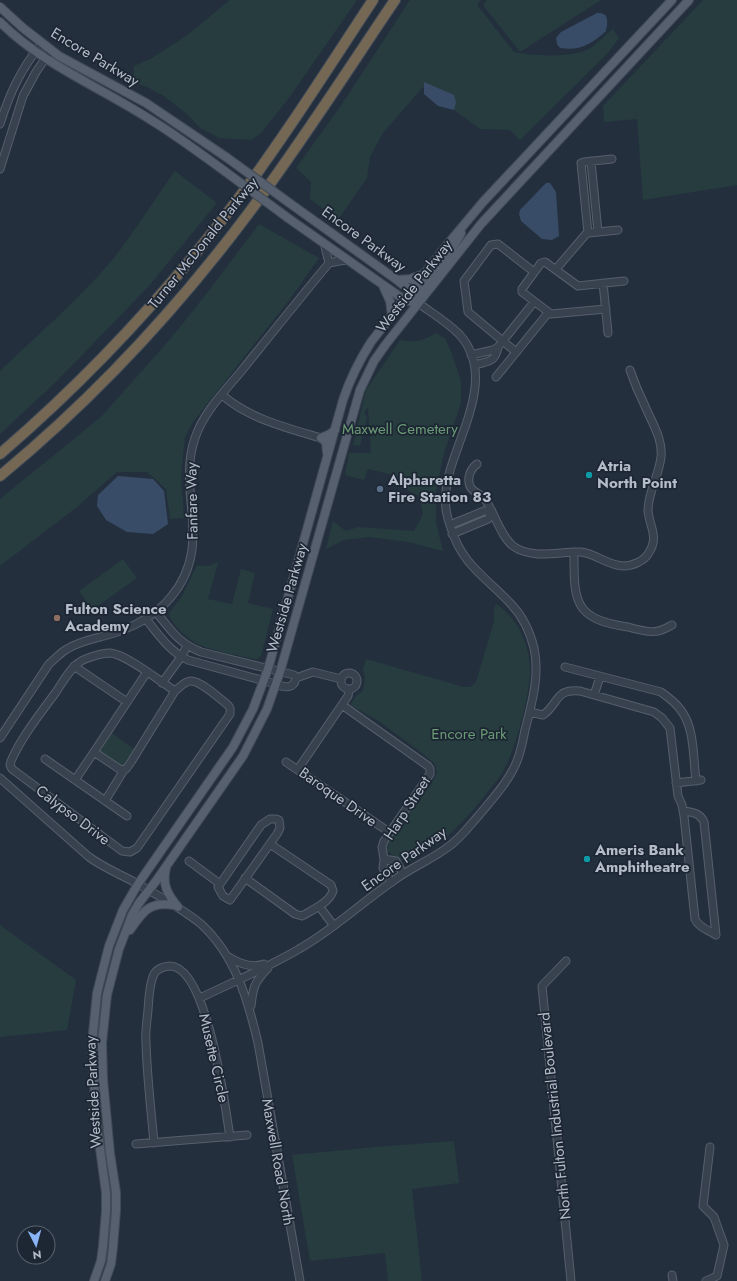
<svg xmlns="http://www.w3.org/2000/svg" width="737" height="1281" viewBox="0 0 737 1281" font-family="Jost,sans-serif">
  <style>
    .green { fill: #263c3f }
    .water { fill: #394c67 }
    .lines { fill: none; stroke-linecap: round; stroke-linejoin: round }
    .minor-casing { stroke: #565f6c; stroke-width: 9 }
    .major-casing { stroke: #414a57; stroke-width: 10 }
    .highway-casing { stroke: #434c59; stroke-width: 12 }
    .minor { stroke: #38414e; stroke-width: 7 }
    .major { stroke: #56606e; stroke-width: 8 }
    .highway { stroke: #746855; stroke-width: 10 }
    .major-bridge-casing { stroke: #414a57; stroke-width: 10; stroke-linecap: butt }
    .major-bridge { stroke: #56606e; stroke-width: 8 }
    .culture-dot { fill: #0f9aa8; stroke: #1d2633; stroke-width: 1.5 }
    .service-dot { fill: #5c6f8a; stroke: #1d2633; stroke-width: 1.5 }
    .education-dot { fill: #8d6e63; stroke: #1d2633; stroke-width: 1.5 }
    .labels { text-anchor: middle; stroke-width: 3.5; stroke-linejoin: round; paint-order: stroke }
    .street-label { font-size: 15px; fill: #b4bcc9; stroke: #1d2633 }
    .park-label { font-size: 15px; fill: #6b9a76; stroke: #1d2633 }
    .poi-label { font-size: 15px; font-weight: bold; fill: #b4bcc9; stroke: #1d2633; text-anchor: start }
  </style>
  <rect width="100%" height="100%" fill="#242f3e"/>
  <!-- green -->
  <path class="green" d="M 230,0 L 357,0 L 289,98 L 261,133 L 251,140 L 220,138 L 200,128 L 188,115 L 164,96 L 149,88 L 134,82 L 134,66 L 152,58 L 186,36 Z
    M 410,0 L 481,0 L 477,5 L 514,52 C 532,56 572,58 589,49 C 597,44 605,35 613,29 L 619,38 L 607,54 L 520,140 L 510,130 L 480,129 L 423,87 L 383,133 L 370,157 L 367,178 L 338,220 L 310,199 L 311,182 L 296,168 L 342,104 Z
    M 487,0 L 601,0 L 520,52 L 483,5 Z
    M 703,0 L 737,0 L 737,185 L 643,200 L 637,119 L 604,122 L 603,106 Z
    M 175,171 L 217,203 L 148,287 L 58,380 L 0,434 L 0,371 C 38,334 79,300 113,259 C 135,231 154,200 175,171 Z
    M 259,224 L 319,258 L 290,299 L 193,422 L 185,437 L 181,476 L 184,518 L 170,519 L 166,489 L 147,472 L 117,472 L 77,507 L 0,566 L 0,499 L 102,416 L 171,338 L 204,297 Z
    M 436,333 L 445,338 L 452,354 L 461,381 L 461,403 L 444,453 L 436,491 L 436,523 L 443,551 L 408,542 L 369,537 L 344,540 L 326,549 L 333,521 L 346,531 L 358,527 L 414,531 L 423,514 L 419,496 L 398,486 L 401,477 L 368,469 L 364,480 L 345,475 L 349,453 L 371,453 L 368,408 L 364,412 L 367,418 L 360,446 L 353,445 L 366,390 L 400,340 C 416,343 423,341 436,333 Z
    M 123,559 L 137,578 L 92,610 L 79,591 Z
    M 217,562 L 218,563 L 208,599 L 232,604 L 241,569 L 255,573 L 248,603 L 273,609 L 261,656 L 258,659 L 254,659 C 237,655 217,652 200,645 C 190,641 170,624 169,613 L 182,596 L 197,565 L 209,566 Z
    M 496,604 C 517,617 530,645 530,669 C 531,692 516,746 506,766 C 502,774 496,782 490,789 C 475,809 458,828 438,844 C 428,851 417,856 407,863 L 397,858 L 387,851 L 389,839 L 431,785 L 437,772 L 434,763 L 422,753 L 377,720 L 350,705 L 356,696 L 363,691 L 365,677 L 363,669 L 366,659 L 464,687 L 470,687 L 476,682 L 494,621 L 494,609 Z
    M 112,733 L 135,750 L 123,768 L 99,752 Z
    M 0,925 L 76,980 L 67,1030 L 0,1037 Z
    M 454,1141 L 459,1183 L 412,1189 L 422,1281 L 388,1281 L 385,1253 L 310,1261 L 292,1155 L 375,1147 Z"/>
  <!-- water -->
  <path class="water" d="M 597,13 C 609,12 608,21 606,31 C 591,44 581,51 560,48 L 557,44 L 556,38 L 561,32 Z
    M 424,82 L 454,95 L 456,102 L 454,110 L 438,106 L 424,94 Z
    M 546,183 L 550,183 L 556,192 L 559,236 L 552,240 L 542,239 L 521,221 L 519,214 L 520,210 Z
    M 118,476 L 153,479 L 164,491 L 168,524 L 153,534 L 127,532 L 106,520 L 97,506 L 98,495 Z"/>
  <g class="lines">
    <defs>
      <path id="minor" d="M 0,124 C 10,92 21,69 42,43
        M 591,161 L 598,232
        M 0,169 L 23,96 L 36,72 L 51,50
        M 588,233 L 581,163 L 584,162 L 612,159
        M 324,243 L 329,263
        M 556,269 L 586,234 L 589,233 L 618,230
        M 603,283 L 608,333
        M 606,309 L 551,314 L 522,292 L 522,289 L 541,263 L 545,262 L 578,286 L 624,281
        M 516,352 L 468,312 L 464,281 L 491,245 L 498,244 L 534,272
        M 471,355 L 493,350 L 498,347 L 534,302
        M 475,365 C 488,361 495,363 498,347
        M 496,377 L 548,313
        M 222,395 C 250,419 287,428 321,438
        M 477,464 C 470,469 466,480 471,488 C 474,492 480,494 483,497 C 487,501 489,506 491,510 C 497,521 503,538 513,546 C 532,560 560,551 581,552 C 597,554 608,566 624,566 C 632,566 644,561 648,554 C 660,537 649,527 648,510 C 648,493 659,475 661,457 C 663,439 652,423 645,406 C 639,394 634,382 630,370
        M 450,525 L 484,511 L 492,511 L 488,519 L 452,534
        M 574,552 C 574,601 573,619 628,627 C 635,629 651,633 658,631 C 663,630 668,627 672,625
        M 146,619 C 158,634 170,652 188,660 L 276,684 C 285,688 294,689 296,678 L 294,675 L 201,652 C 178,643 171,630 156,612
        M 74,666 L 127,702
        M 565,667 L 661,692 C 668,697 675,702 680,709 C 695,727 693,758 696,781
        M 147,672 L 94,752 L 121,770 L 126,769 L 131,762 L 175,691 C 180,687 185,681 191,681 C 201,681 220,699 228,705 L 230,708 L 230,714 L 137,848 L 130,852 L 122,851 L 12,769 L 10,765 L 11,761 C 22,736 40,714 56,692 C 62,683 68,672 76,665 C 81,659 101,653 110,653 C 126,654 161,682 175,691
        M341 681a8 8 0 1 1 16 0a8 8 0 1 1-16 0Z
        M 296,678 L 313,672 L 341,679
        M 162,683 L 181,657 L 187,646
        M 594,695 L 600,677
        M 342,705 L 428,766 L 430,769 L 430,774 L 384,841 L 382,847 L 384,859
        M 530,712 L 543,715 C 559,704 555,688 580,691 L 654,712 L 662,718 L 670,728 L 678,796 L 682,805 L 684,816 L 695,919 C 699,928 709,930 716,935
        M 0,738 L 49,664 C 55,659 60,653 67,649 C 78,642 92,639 104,636 C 130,629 154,618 171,597 C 215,544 176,493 195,438 C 204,411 226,390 243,369 C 272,333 300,298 329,263 L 339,261 L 348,260
        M 45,759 L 127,816
        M 286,762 L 389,832
        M 298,769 L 348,696 L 349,689
        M 0,778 L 89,857 C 107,870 127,877 145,888 C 164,899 184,910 201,924 C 235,955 248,1000 258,1043 L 300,1281
        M 75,780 L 94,752
        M 676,783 L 701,780
        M 105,801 L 124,770
        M 683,811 C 692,812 700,813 704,822 L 716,935
        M 270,819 L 276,819 L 279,820 L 280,828 L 277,834 L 230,900 L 223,896 L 218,887 L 261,825 Z
        M 189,861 L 220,884
        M 245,878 L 295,914 L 302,916 C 312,910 329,903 333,891 L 331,885 L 270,844
        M 391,882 L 383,868 L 384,859 L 396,861 L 403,874
        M 319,906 L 334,926
        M 227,956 C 238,963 251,969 264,964
        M 566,961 L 542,986 L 571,1281
        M 200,998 C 233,982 267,968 299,949 C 333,930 361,903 393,881 C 410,868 431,860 448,847 C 461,838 470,825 480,814 C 494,797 509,781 517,761 C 521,751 523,740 525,730 C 532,703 540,675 534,648 C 530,632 522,615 510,603 C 486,577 462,565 451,528 C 449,523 447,516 446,510 C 445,498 446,485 449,474 C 461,430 496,374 459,334 C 447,322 432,313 418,303
        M 251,1006 C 253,988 254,982 268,968
        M 154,1143 C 151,1110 147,1076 146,1043 C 145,1032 147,1021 148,1010 C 149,999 149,984 154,974 C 157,969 164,966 170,966 C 208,967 225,1107 230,1137
        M 136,1144 L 247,1135
        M 672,1275 L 673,1281
        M 706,1281 L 717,1276 L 724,1245 L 714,1217 L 703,1206 L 710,1147"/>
      <path id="major" d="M 0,7 L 23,28 L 59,56 L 146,103 L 226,157
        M 0,22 C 43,65 100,87 151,120 C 174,134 197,151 219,167
        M 295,207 L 397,280 L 411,291 L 414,295
        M 288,218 L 399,296 L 404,300 L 418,303
        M 397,280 L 410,279 L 424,274
        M 384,288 L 390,301 L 392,316
        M 418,300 C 421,281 452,254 461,233
        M 327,453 L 326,442 L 321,438 L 330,434 L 335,430
        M 166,868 C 162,884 167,894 178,907
        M 130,930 C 143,911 150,901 174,905
        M 94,1281 L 101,1261 L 103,1246 L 106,1211 L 106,1193 L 96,1119 L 92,1043 L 97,993 L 109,946 L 123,910 L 138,884 L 233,747 L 253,709 L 268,669 L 343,400 C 350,379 359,361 371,342 L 447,245 L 483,202 L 672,0
        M 105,1281 L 111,1264 L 113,1247 L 116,1211 L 116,1192 L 110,1153 L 103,1079 L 102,1043 L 107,995 L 119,949 L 132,915 L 139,903 L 156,881 L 243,756 L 267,709 L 280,672 L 360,390 L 374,361 L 386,344 L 481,224 L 689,0"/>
      <path id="highway" d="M 0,454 C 87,379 166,295 235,203 C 284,138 328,68 373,0
        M 0,476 C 93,399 176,310 248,214 C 300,145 347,71 395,0"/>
    </defs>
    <!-- minor casing -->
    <use href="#minor" class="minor-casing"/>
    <!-- major casing -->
    <use href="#major" class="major-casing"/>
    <!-- highway casing -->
    <use href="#highway" class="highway-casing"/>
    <!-- minor -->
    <use href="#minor" class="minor"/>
    <!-- major -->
    <use href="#major" class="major"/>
    <!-- highway -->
    <use href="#highway" class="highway"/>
    <defs>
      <path id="major-bridge" d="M 226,157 L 295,207
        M 219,167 L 288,218"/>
    </defs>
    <!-- major-bridge casing -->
    <use href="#major-bridge" class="major-bridge-casing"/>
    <!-- major-bridge -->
    <use href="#major-bridge" class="major-bridge"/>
  </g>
  <!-- markers -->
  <g class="culture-dot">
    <circle cx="589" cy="475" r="4"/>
    <circle cx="587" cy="859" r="4"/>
  </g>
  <circle class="service-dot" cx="380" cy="489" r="4"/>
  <circle class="education-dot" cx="57" cy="618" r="4"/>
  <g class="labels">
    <!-- street labels -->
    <g class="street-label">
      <text transform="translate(95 57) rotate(31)" y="5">Encore Parkway</text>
      <text transform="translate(364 239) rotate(36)" y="5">Encore Parkway</text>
      <text transform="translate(203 243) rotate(-51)" y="5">Turner McDonald Parkway</text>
      <text transform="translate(414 286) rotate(-52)" y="5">Westside Parkway</text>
      <text transform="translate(192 501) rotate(-91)" y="5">Fanfare Way</text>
      <text transform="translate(287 598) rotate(-74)" y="5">Westside Parkway</text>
      <text transform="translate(338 797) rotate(35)" y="5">Baroque Drive</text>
      <text transform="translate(407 808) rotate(-57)" y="5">Harp Street</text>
      <text transform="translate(73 815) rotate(37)" y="5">Calypso Drive</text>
      <text transform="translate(404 859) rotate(-35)" y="5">Encore Parkway</text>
      <text transform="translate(214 1058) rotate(77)" y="5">Musette Circle</text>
      <text transform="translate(93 1092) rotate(-93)" y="5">Westside Parkway</text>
      <text transform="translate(555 1116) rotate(-96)" y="5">North Fulton Industrial Boulevard</text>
      <text transform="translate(278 1162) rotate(80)" y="5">Maxwell Road North</text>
    </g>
    <!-- park labels -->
    <g class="park-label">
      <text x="400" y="434">Maxwell Cemetery</text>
      <text x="469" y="739">Encore Park</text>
    </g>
    <!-- poi labels -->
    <g class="poi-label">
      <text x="597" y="471">Atria<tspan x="597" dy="17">North Point</tspan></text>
      <text x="388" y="485">Alpharetta<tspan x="388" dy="17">Fire Station 83</tspan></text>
      <text x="65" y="614">Fulton Science<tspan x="65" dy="17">Academy</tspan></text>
      <text x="595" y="855">Ameris Bank<tspan x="595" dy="17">Amphitheatre</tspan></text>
    </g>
  </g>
  <!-- north arrow -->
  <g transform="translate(36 1245) rotate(174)"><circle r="19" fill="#1d2633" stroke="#59626f"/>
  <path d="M0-3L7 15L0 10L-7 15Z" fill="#8ab4f8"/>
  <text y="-6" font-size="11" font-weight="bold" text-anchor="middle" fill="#b4bcc9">N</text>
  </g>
</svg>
